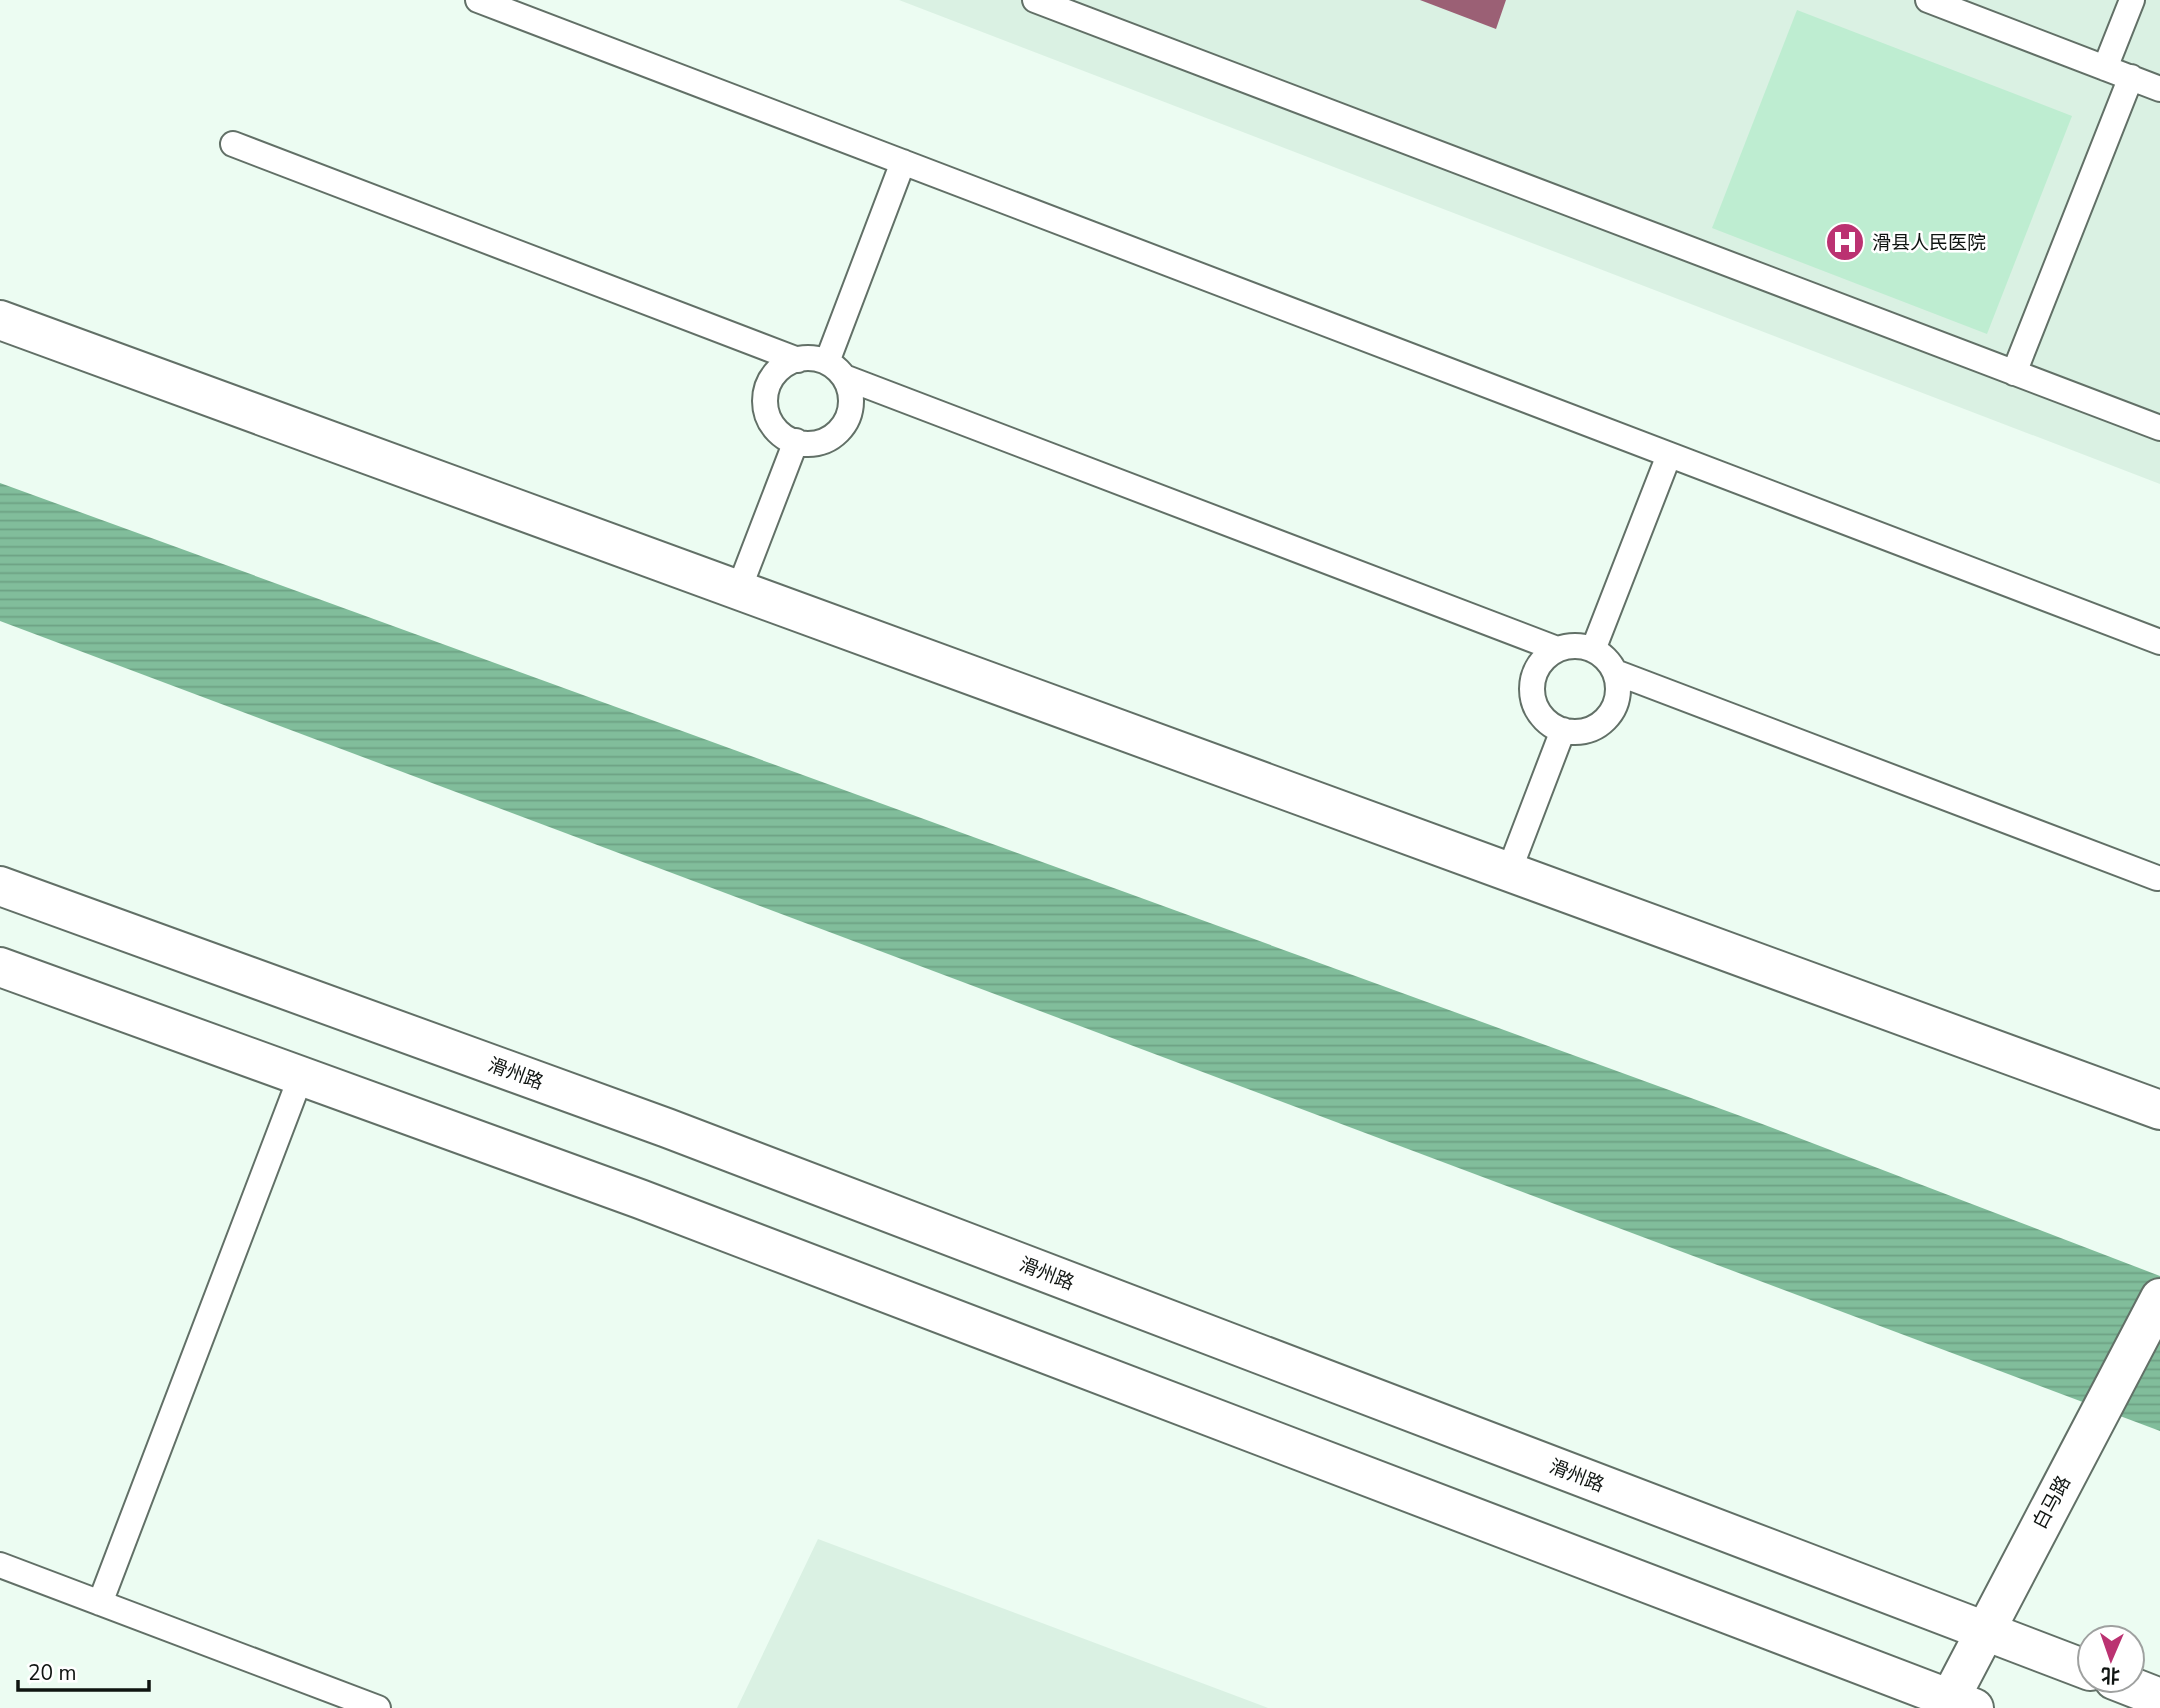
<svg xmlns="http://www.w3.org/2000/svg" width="2160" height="1708" viewBox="0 0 2160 1708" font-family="'Nunito Sans','Noto Sans SC',sans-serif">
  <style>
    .built { fill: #daf1e3 }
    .grass { fill: #beedd1 }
    .water { fill: url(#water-rules) }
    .building { fill: #9b6075 }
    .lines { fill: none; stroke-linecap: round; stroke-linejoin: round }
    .service-casing { stroke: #627067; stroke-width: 28 }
    .minor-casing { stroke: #627067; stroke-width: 42 }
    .tertiary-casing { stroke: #627067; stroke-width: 42 }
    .secondary-casing { stroke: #627067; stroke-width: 42 }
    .service { stroke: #fff; stroke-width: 24 }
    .minor { stroke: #fff; stroke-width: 38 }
    .tertiary { stroke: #fff; stroke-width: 38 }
    .secondary { stroke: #fff; stroke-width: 38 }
    .labels { text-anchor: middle; stroke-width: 5; stroke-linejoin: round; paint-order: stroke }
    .poi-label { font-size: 19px; fill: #0f1411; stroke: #fff; text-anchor: start }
    .street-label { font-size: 19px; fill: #0f1411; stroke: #fff }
  </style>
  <defs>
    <pattern id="water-rules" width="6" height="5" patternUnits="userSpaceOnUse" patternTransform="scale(1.75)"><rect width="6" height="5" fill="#81bd9b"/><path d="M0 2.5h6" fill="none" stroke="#6ea284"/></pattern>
  </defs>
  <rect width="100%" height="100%" fill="#ecfcf2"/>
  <!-- built -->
  <path class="built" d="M 899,0 L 2160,0 L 2160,484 Z
    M 818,1539 L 1263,1706 L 1268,1708 L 737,1708 Z"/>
  <!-- grass -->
  <path class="grass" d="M 1797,10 L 2072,116 L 1987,334 L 1712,228 Z"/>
  <!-- water -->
  <path class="water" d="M 0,483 L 1757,1122 L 2160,1276 L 2160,1431 L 0,621 Z"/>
  <!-- building -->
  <path class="building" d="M 1420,0 L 1506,0 L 1496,29 Z"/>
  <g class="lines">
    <defs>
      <path id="service" d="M 478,0 L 2160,642
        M 1035,0 L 2160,428
        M 1928,0 L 2160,89
        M 2105,68 L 2132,0
        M 233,144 L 798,360
        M765 401a43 43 0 1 1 86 0a43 43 0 1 1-86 0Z
        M 827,362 L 903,162
        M 2014,373 L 2131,77
        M 844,377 L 1557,649
        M 739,589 L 796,441
        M1532 689a43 43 0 1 1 86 0a43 43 0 1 1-86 0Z
        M 1593,650 L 1669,455
        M 1615,672 L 2157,878
        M 1509,871 L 1563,730
        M 0,1565 L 378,1708
        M 100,1603 L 301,1076"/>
      <path id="minor" d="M 0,320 L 2160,1110"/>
      <path id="tertiary" d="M 1945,1708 L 2160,1298"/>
      <path id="secondary" d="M 0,886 L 667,1128 L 2090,1671
        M 0,967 L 640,1199 L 1974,1708
        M 2114,1680 L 2160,1698"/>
    </defs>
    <!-- service casing -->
    <use href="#service" class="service-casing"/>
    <!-- minor casing -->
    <use href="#minor" class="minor-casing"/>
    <!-- tertiary casing -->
    <use href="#tertiary" class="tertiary-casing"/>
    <!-- secondary casing -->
    <use href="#secondary" class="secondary-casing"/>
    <!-- service -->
    <use href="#service" class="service"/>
    <!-- minor -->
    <use href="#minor" class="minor"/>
    <!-- tertiary -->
    <use href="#tertiary" class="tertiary"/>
    <!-- secondary -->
    <use href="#secondary" class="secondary"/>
  </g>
  <!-- icons -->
  <defs>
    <symbol id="hospital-disc" viewBox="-11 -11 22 22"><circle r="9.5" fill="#bb3271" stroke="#fff"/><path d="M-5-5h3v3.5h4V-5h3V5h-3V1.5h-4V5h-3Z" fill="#fff"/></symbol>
  </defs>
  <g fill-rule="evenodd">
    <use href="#hospital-disc" x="1823" y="220" width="44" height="44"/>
  </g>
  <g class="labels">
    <!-- poi labels -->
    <g class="poi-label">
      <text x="1872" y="249">滑县人民医院</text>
    </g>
    <!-- street labels -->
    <g class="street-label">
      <text transform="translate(516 1073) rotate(20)" y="7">滑州路</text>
      <text transform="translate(1047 1273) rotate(21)" y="7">滑州路</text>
      <text transform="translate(1577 1475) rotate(21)" y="7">滑州路</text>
      <text transform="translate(2051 1502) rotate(-62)" y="7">白马路</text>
    </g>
  </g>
  <!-- north arrow -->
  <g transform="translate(2111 1659) rotate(182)"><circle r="33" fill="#ffffff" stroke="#9fa1a0" stroke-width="2"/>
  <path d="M0-5L12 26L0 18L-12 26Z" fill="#bb3271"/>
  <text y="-10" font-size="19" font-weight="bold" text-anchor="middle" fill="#0f1411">北</text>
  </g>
  <!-- scale -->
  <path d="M18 1680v10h131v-10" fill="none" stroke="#0f1411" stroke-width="3.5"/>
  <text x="28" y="1680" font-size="21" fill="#0f1411" stroke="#ffffff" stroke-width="5" paint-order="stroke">20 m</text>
</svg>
